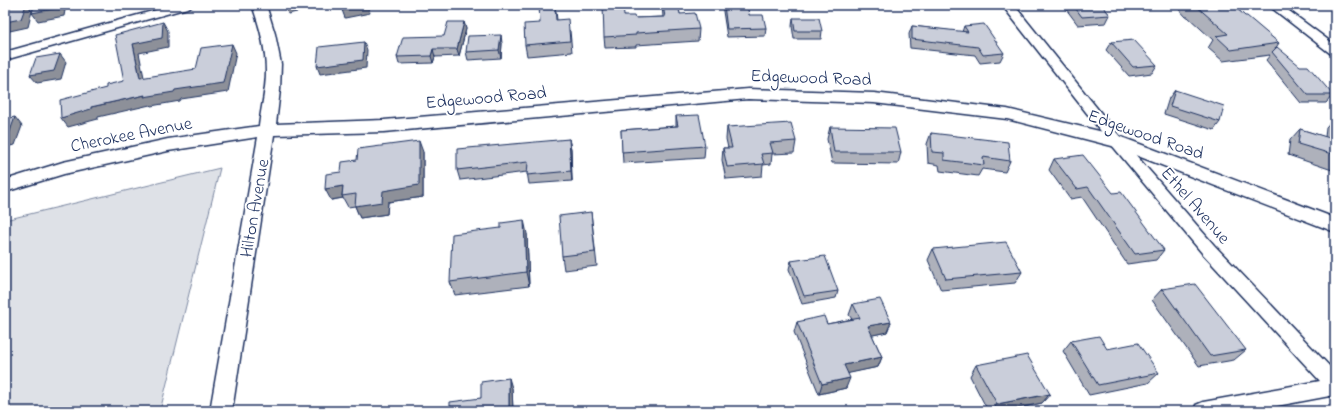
<svg xmlns="http://www.w3.org/2000/svg" width="1340" height="416" viewBox="0 0 1340 416" font-family="'Indie Flower',sans-serif">
  <style>
    .green { fill: #dee1e7; stroke: #7c88a2 }
    .lines { fill: none; stroke-linecap: round; stroke-linejoin: round }
    .minor-casing { stroke: #1b2f5e; stroke-width: 3 }
    .tertiary-casing { stroke: #1b2f5e; stroke-width: 3 }
    .minor { fill: #fff; fill-rule: evenodd }
    .tertiary { fill: #fff; fill-rule: evenodd }
    .wall { fill: #aeb1bb; stroke: #1b2f5e }
    .shaded-wall { fill: #8d9099; stroke: #1b2f5e }
    .building { fill: #caceda; stroke: #1b2f5e }
    .labels { text-anchor: middle; stroke-width: 4; stroke-linejoin: round; paint-order: stroke }
    .street-label { font-size: 18px; fill: #1b2f5e; stroke: #fff }
  </style>
  <rect width="100%" height="100%" fill="#fff"/>
  <filter id="ink" filterUnits="userSpaceOnUse"><feTurbulence type="fractalNoise" baseFrequency=".025" numOctaves="2"/><feDisplacementMap in="SourceGraphic" scale="8" xChannelSelector="R" yChannelSelector="G"/><feConvolveMatrix kernelMatrix="1 2 1 2 8 2 1 2 1" color-interpolation-filters="sRGB"/></filter>
  <g filter="url(#ink)">
    <!-- green -->
    <path class="green" d="M 220,168 L 160,411 L 5,411 L 5,220 Z"/>
    <g class="lines">
      <defs>
        <path id="minor" d="M 174,5 L 193,5 L 191,7 L 5,60 L 5,52 Z
          M 1002,5 L 1014,5 L 1121,138 L 1214,245 L 1335,372 L 1335,395 L 1250,411 L 1194,411 L 1196,405 L 1203,402 L 1320,381 L 1202,253 L 1111,144 Z
          M 1268,5 L 1281,5 L 1335,45 L 1335,55 L 1331,54 Z"/>
        <path id="tertiary" d="M 252,5 L 266,5 L 275,34 L 281,64 L 280,90 L 276,124 L 384,120 L 748,89 L 874,93 L 1007,109 L 1116,135 L 1335,218 L 1335,232 L 1112,146 L 1007,119 L 874,103 L 748,99 L 384,132 L 274,135 L 232,411 L 210,411 L 258,137 L 168,151 L 64,174 L 5,192 L 5,180 L 63,162 L 168,139 L 259,126 C 261,108 266,90 266,72 C 266,49 260,27 252,5 Z"/>
      </defs>
      <!-- minor casing -->
      <use href="#minor" class="minor-casing"/>
      <!-- tertiary casing -->
      <use href="#tertiary" class="tertiary-casing"/>
      <!-- minor -->
      <use href="#minor" class="minor"/>
      <!-- tertiary -->
      <use href="#tertiary" class="tertiary"/>
    </g>
    <!-- wall -->
    <path class="wall" d="M 662,5 L 678,5 L 680,14 L 699,29 L 698,41 L 636,45 L 636,47 L 605,48 L 604,37 L 624,16 L 635,18 L 663,17 Z
      M 722,5 L 747,5 L 749,15 L 766,28 L 765,36 L 727,37 Z
      M 1063,5 L 1102,5 L 1110,15 L 1106,23 L 1078,25 Z
      M 1175,5 L 1233,5 L 1245,16 L 1279,43 L 1275,49 L 1333,95 L 1326,103 L 1301,103 L 1266,60 L 1270,55 L 1223,61 L 1208,48 L 1213,40 L 1188,17 L 1186,17 Z
      M 556,11 L 557,20 L 570,31 L 572,52 L 527,56 L 525,45 L 540,23 Z
      M 793,18 L 822,31 L 821,39 L 794,39 L 792,26 Z
      M 464,22 L 466,29 L 459,56 L 435,57 L 433,63 L 399,64 L 397,57 L 444,36 Z
      M 912,26 L 962,32 L 964,26 L 1004,53 L 1000,61 L 980,63 L 975,55 L 910,48 L 909,34 Z
      M 1111,42 L 1157,65 L 1152,73 L 1129,76 L 1106,50 Z
      M 502,43 L 501,58 L 468,60 L 466,52 Z
      M 1175,90 L 1220,122 L 1214,130 L 1164,114 L 1169,98 Z
      M 676,116 L 705,146 L 704,158 L 623,163 L 621,130 L 676,126 Z
      M 1335,117 L 1335,171 L 1288,155 L 1290,140 L 1300,129 L 1325,137 L 1326,127 Z
      M 727,127 L 796,141 L 794,153 L 772,154 L 771,164 L 763,165 L 762,176 L 726,179 L 722,160 L 723,148 L 728,148 L 726,139 Z
      M 830,127 L 901,152 L 898,164 L 832,163 L 827,139 Z
      M 931,133 L 1010,161 L 1005,172 L 982,169 L 978,176 L 940,171 L 939,165 L 928,163 L 927,144 Z
      M 569,139 L 571,149 L 572,181 L 529,184 L 527,172 L 460,180 L 457,170 Z
      M 423,152 L 423,197 L 388,202 L 387,214 L 360,218 L 355,206 L 348,207 L 343,198 L 331,200 Z
      M 1054,159 L 1113,193 L 1164,250 L 1156,260 L 1127,264 L 1082,197 L 1070,199 L 1049,170 Z
      M 591,212 L 597,266 L 564,270 L 562,256 Z
      M 501,228 L 527,234 L 529,286 L 455,295 L 450,282 Z
      M 933,249 L 1022,272 L 1015,283 L 941,290 L 928,260 Z
      M 791,261 L 838,291 L 836,298 L 802,304 L 789,269 Z
      M 1162,289 L 1246,350 L 1234,360 L 1199,366 L 1152,300 Z
      M 853,304 L 891,322 L 887,332 L 872,335 L 882,357 L 878,367 L 848,373 L 846,388 L 819,394 L 794,332 L 797,322 L 827,324 L 852,319 L 849,315 Z
      M 1071,341 L 1107,349 L 1159,373 L 1148,383 L 1089,395 L 1063,351 Z
      M 976,365 L 1050,394 L 1042,403 L 1004,411 L 988,411 L 970,376 Z
      M 512,388 L 513,411 L 450,411 L 481,398 Z"/>
    <!-- shaded-wall -->
    <path class="shaded-wall" d="M 26,5 L 27,5 L 32,11 L 28,27 L 5,32 L 5,22 Z
      M 59,5 L 66,5 L 64,16 L 38,21 L 32,13 Z
      M 287,5 L 328,5 L 288,14 L 285,6 Z
      M 367,5 L 368,5 L 370,13 L 345,18 L 342,10 Z
      M 163,22 L 168,31 L 168,47 L 139,53 L 146,87 L 140,78 L 133,44 Z
      M 464,22 L 466,29 L 459,56 L 457,49 Z
      M 501,35 L 502,43 L 501,58 L 499,50 Z
      M 364,42 L 367,50 L 366,68 L 320,74 L 317,66 Z
      M 232,44 L 236,53 L 228,92 L 181,99 L 180,101 L 151,106 L 150,105 L 98,117 L 98,119 L 68,127 L 61,118 L 91,107 L 145,95 L 175,90 Z
      M 433,49 L 435,57 L 433,63 L 431,56 Z
      M 60,54 L 66,62 L 61,79 L 37,83 L 30,75 Z
      M 15,117 L 22,126 L 15,145 L 5,147 L 5,138 Z
      M 569,139 L 571,149 L 572,181 L 571,171 Z
      M 419,141 L 423,152 L 423,197 L 388,202 L 387,214 L 360,218 L 355,206 Z
      M 343,186 L 342,196 L 343,198 L 331,200 L 325,189 Z
      M 524,220 L 527,234 L 529,286 L 526,272 Z
      M 891,322 L 887,332 L 864,337 L 868,326 Z
      M 882,357 L 878,367 L 841,375 L 844,365 Z
      M 509,378 L 512,388 L 513,411 L 510,411 L 509,409 Z
      M 850,378 L 846,388 L 819,394 L 822,384 Z
      M 1050,394 L 1042,403 L 1004,411 L 992,411 L 997,404 Z"/>
    <!-- building -->
    <path class="building" d="M 16,5 L 26,5 L 21,19 L 5,22 L 5,7 Z
      M 34,5 L 59,5 L 58,8 L 32,13 Z
      M 342,5 L 367,5 L 342,10 Z
      M 539,5 L 555,5 L 556,20 L 568,19 L 570,41 L 525,45 L 524,24 L 540,23 Z
      M 603,5 L 623,5 L 624,16 L 634,16 L 635,18 L 665,17 L 663,5 L 678,5 L 680,14 L 695,13 L 699,29 L 636,33 L 636,35 L 604,37 Z
      M 724,5 L 747,5 L 749,15 L 763,15 L 766,28 L 727,29 Z
      M 1073,5 L 1102,5 L 1110,15 L 1082,17 Z
      M 1193,5 L 1233,5 L 1245,16 L 1247,16 L 1279,43 L 1231,50 L 1216,36 L 1228,34 L 1195,5 L 1193,6 Z
      M 793,18 L 819,18 L 822,31 L 795,31 Z
      M 163,22 L 162,38 L 133,44 L 140,78 L 196,69 L 201,48 L 232,44 L 223,83 L 175,90 L 174,92 L 144,97 L 145,95 L 91,107 L 91,109 L 61,118 L 60,100 L 106,88 L 106,85 L 124,81 L 115,35 Z
      M 448,22 L 464,22 L 457,49 L 433,49 L 431,56 L 397,57 L 403,37 L 444,36 Z
      M 984,24 L 1004,53 L 983,55 L 978,47 L 912,39 L 912,26 L 968,32 L 964,26 Z
      M 501,35 L 499,50 L 466,52 L 468,36 Z
      M 1134,40 L 1157,65 L 1133,67 L 1111,42 Z
      M 364,42 L 363,60 L 317,66 L 319,47 Z
      M 1277,47 L 1300,66 L 1308,66 L 1333,95 L 1308,95 L 1272,52 Z
      M 60,54 L 54,71 L 30,75 L 36,58 Z
      M 1175,90 L 1224,106 L 1220,122 L 1170,106 Z
      M 699,115 L 705,146 L 622,152 L 621,130 L 678,126 L 676,116 Z
      M 15,117 L 8,137 L 5,138 L 5,119 Z
      M 791,123 L 796,141 L 770,143 L 773,153 L 761,154 L 764,164 L 727,167 L 723,148 L 732,148 L 727,127 Z
      M 830,127 L 895,128 L 901,152 L 834,152 Z
      M 1300,129 L 1333,139 L 1335,141 L 1335,136 L 1335,155 L 1298,144 Z
      M 931,133 L 1008,142 L 1010,161 L 983,157 L 984,165 L 944,160 L 944,153 L 932,152 Z
      M 569,139 L 571,171 L 527,175 L 528,162 L 457,170 L 457,149 Z
      M 419,141 L 419,185 L 383,191 L 382,202 L 355,206 L 356,194 L 342,196 L 343,186 L 325,189 L 326,174 L 341,172 L 342,162 L 357,160 L 358,149 Z
      M 1083,155 L 1113,193 L 1121,192 L 1164,250 L 1135,254 L 1088,187 L 1077,189 L 1054,159 Z
      M 591,212 L 595,252 L 562,256 L 559,216 Z
      M 524,220 L 526,272 L 450,282 L 452,234 L 501,228 L 501,223 Z
      M 1006,242 L 1022,272 L 946,279 L 933,249 Z
      M 825,256 L 838,291 L 804,296 L 791,261 Z
      M 1195,284 L 1246,350 L 1210,356 L 1162,289 Z
      M 880,299 L 891,322 L 868,326 L 882,357 L 844,365 L 850,378 L 822,384 L 797,322 L 824,316 L 827,324 L 860,318 L 853,304 Z
      M 1099,336 L 1107,349 L 1138,343 L 1159,373 L 1098,385 L 1071,341 Z
      M 1027,355 L 1050,394 L 997,404 L 976,365 Z
      M 509,378 L 509,409 L 494,411 L 450,411 L 450,402 L 481,398 L 481,382 Z"/>
  </g>
  <g class="labels">
    <!-- street labels -->
    <g class="street-label">
      <text transform="translate(811 77) rotate(2)" y="6">Edgewood Road</text>
      <text transform="translate(486 97) rotate(-5)" y="6">Edgewood Road</text>
      <text transform="translate(131 134) rotate(-11)" y="6">Cherokee Avenue</text>
      <text transform="translate(1146 134) rotate(19)" y="6">Edgewood Road</text>
      <text transform="translate(1196 205) rotate(49)" y="6">Ethel Avenue</text>
      <text transform="translate(254 208) rotate(-80)" y="6">Hilton Avenue</text>
    </g>
  </g>
  <!-- margin -->
  <rect width="1340" height="416" fill="none" stroke="#fff" stroke-width="20"/>
  <rect x="10" y="10" width="1320" height="396" fill="none" stroke="#1b2f5e" stroke-width="1.5" filter="url(#ink)"/>
</svg>
